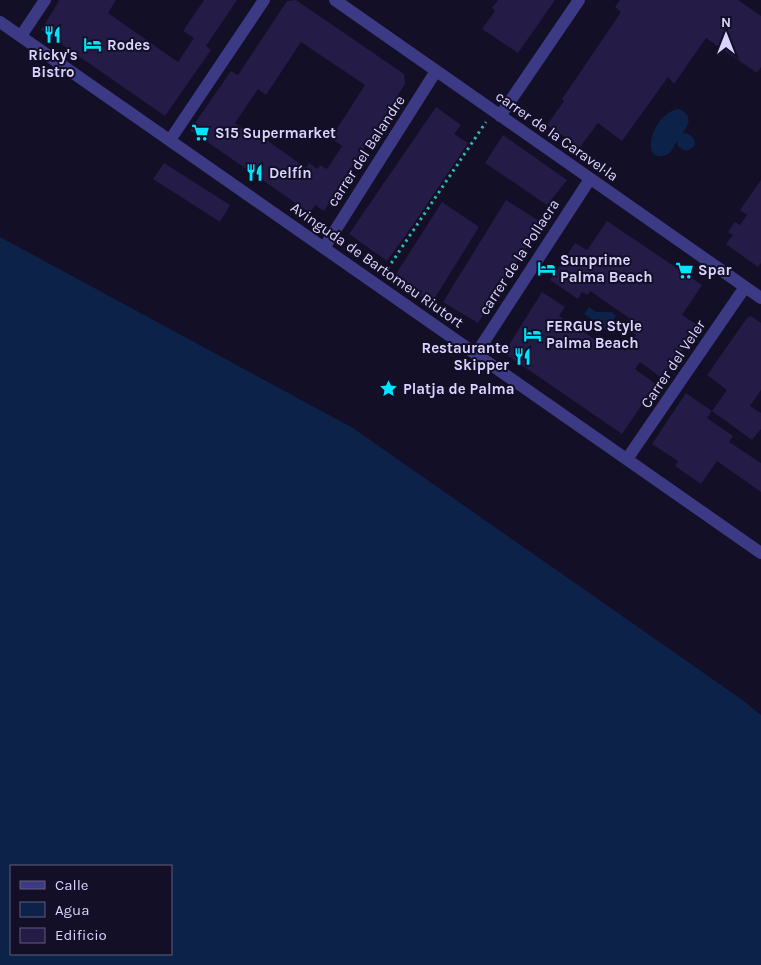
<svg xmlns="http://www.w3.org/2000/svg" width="761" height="965" viewBox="0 0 761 965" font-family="Karla,sans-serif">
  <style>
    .water { fill: #0c2248; fill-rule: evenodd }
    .building { fill: #241b47; fill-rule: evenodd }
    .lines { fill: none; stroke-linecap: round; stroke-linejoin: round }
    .path { stroke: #2fb8b0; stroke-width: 3; stroke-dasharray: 2.5 4; stroke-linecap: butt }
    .minor { stroke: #3d3a85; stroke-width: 12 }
    .labels { text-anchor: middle; stroke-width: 4; stroke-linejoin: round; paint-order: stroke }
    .poi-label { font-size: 15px; font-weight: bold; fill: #d9d4ff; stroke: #130f26; text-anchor: start }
    .street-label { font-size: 15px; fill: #d9d4ff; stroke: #130f26 }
  </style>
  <rect width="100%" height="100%" fill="#130f26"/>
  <!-- water -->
  <path class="water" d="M 678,109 C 693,114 690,124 682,134 L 687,133 C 698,140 698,148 685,151 L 678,146 L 677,141 L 670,153 C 638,170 650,114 678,109 Z
    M 0,237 L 353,428 L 741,699 L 761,715 L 761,965 L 0,965 ZM 11,866 L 171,866 L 171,954 L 11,954 Z
    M 589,307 L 597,312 L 612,312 L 616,316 L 606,330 L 584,314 Z"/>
  <!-- building -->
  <path class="building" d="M 57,0 L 116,0 L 108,13 L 178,62 L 194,38 L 183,31 L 204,0 L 237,0 L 206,46 L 211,50 L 165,116 L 41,30 L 59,1 Z
    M 296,0 L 404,74 L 405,84 L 324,211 L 315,205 L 310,213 L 190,130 L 231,71 L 238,75 L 287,1 ZM 301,42 L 365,85 L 331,138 L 342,146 L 327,169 L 320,165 L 317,169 L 309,163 L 306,168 L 254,131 L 252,135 L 235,123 L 258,89 L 266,95 Z
    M 498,0 L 555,0 L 518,53 L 482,29 L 495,11 L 492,8 Z
    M 620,0 L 738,0 L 761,16 L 761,67 L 757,73 L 706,38 L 674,84 L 668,77 L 622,141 L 598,123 L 580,147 L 547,125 L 564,101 L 562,99 L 621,12 L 615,7 Z
    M 436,107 L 461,125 L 454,134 L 468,143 L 415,222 L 387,261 L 349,234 Z
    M 503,135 L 567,180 L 547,205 L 485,163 Z
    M 164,163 L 230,205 L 220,222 L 153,179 Z
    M 761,180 L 761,263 L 758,267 L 726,244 L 733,235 L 728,232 L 735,222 L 740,225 L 747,215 L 740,210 Z
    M 506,200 L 542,223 L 478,323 L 443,302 Z
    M 442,202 L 479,227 L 431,304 L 394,277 Z
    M 607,221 L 702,285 L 682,315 L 699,326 L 663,379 L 640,362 L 635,369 L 656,384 L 622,434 L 504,353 L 542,292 L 565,307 L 559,316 L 605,346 L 609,340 L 625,351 L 636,335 L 627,329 L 631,325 L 627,323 L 629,318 L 590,291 L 588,295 L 582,292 L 578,299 L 550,280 L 575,243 L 587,250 Z
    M 751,316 L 761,323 L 761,390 L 750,406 L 761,413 L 761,429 L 752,440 L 712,411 L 727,390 L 707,375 L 747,318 Z
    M 686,393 L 712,411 L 707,418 L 733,436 L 729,442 L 761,463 L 761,492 L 717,461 L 701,484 L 675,466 L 678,461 L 652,444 Z"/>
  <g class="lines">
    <!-- path -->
    <path class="path" d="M 384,274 L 486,122"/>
    <!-- minor -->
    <path class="minor" d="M 335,0 L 761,298
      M 0,22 L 761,553
      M 21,36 L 45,0
      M 500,116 L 579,0
      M 170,140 L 264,0
      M 324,248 L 436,71
      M 476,354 L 590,179
      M 627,459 L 745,287"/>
  </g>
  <!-- icons -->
  <defs>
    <symbol id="restaurant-bare" viewBox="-9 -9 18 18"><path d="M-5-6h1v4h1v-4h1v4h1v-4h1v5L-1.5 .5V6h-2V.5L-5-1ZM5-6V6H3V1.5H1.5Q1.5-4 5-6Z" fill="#00e5ff" stroke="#130f26" stroke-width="2.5" paint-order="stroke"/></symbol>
    <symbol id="hotel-bare" viewBox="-9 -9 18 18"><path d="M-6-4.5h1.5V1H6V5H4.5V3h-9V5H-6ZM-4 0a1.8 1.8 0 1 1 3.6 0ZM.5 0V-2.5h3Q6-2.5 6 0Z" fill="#00e5ff" stroke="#130f26" stroke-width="2.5" paint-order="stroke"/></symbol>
    <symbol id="supermarket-bare" viewBox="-9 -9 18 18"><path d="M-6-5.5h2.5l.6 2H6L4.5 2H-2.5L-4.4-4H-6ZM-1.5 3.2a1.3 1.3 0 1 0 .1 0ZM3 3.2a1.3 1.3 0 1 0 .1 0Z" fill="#00e5ff" stroke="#130f26" stroke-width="2.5" paint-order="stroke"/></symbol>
    <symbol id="sight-bare" viewBox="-9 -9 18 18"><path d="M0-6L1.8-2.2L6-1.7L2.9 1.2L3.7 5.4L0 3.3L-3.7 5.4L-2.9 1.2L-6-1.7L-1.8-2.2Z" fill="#00e5ff" stroke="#130f26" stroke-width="2.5" paint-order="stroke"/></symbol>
  </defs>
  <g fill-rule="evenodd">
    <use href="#restaurant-bare" x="40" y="22" width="25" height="25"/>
    <use href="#hotel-bare" x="80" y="32" width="25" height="25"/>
    <use href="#supermarket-bare" x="188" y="120" width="25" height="25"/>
    <use href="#restaurant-bare" x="242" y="160" width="25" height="25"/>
    <use href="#hotel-bare" x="534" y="256" width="25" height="25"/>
    <use href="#supermarket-bare" x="672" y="258" width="25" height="25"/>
    <use href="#hotel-bare" x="520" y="322" width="25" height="25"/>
    <use href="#restaurant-bare" x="510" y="344" width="25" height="25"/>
    <use href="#sight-bare" x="376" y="376" width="25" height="25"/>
  </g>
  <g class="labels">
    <!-- poi labels -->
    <g class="poi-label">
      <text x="107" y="50">Rodes</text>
      <text x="53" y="60" text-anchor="middle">Ricky's<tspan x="53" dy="17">Bistro</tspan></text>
      <text x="215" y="138">S15 Supermarket</text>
      <text x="269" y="178">Delfín</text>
      <text x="560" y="265">Sunprime<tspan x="560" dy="17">Palma Beach</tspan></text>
      <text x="698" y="275">Spar</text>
      <text x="546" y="331">FERGUS Style<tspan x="546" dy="17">Palma Beach</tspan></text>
      <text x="509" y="353" text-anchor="end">Restaurante<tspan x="509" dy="17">Skipper</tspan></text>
      <text x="403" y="394">Platja de Palma</text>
    </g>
    <!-- street labels -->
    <g class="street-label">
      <text transform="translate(557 136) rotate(35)" y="5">carrer de la Caravel·la</text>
      <text transform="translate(366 151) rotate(-57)" y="5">carrer del Balandre</text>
      <text transform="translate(519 257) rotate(-57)" y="5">carrer de la Pollacra</text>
      <text transform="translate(377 265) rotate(35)" y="5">Avinguda de Bartomeu Riutort</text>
      <text transform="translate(673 364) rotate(-56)" y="5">Carrer del Veler</text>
    </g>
  </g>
  <!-- legend -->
  <rect x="10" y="865" width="162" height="90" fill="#130f26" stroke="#625e7d"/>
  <rect x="20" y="881" width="25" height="8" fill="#3d3a85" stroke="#625e7d"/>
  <text x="55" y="890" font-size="15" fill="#d9d4ff">Calle</text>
  <rect x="20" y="902" width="25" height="15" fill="#0c2248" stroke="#625e7d"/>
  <text x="55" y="915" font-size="15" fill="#d9d4ff">Agua</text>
  <rect x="20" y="928" width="25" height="15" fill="#241b47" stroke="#625e7d"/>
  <text x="55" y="940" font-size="15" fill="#d9d4ff">Edificio</text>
  <!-- north arrow -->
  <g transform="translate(726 35)" stroke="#130f26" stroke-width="4" paint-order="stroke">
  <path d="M0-4L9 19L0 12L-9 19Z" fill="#d9d4ff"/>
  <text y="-8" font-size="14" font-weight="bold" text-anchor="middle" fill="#d9d4ff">N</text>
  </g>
</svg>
